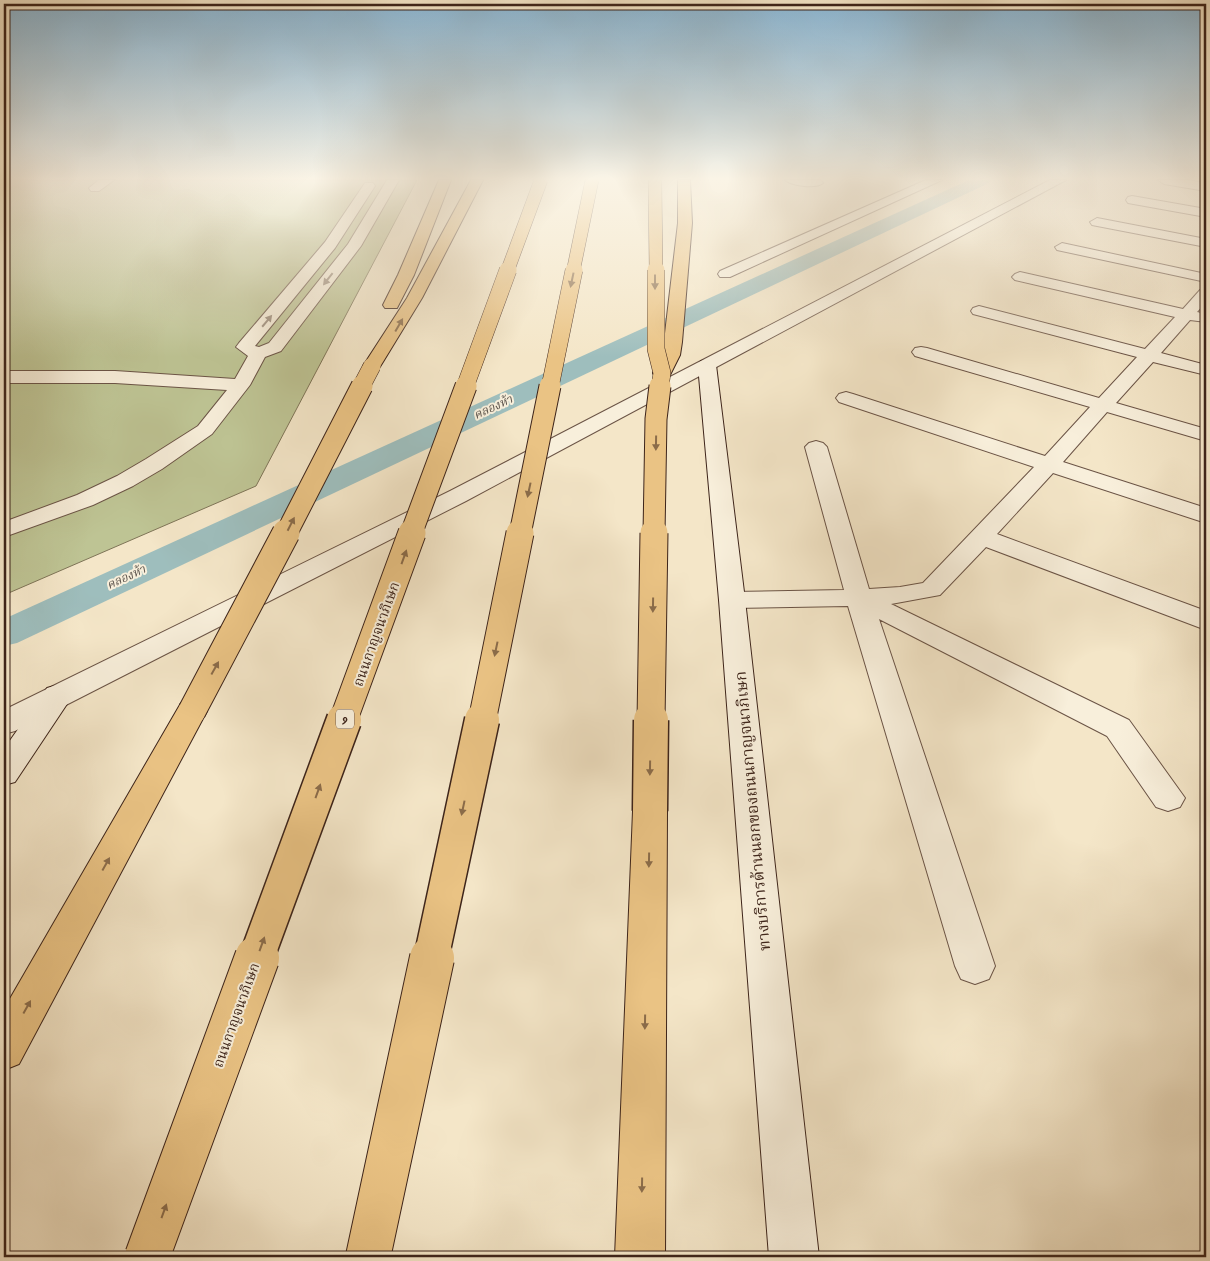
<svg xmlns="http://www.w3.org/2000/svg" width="1210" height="1261" viewBox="0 0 1210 1261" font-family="'IM FELL English','Noto Serif Thai',serif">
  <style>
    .green { fill: #bec494; stroke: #7e7457 }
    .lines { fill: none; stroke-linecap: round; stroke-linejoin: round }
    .canal { fill: #9ebebd; fill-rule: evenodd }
    .minor-casing { stroke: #6b5446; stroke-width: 2 }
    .tertiary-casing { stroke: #6b5446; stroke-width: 2 }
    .secondary-casing { stroke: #3d241a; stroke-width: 2 }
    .motorway-casing { stroke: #3d241a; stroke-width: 2 }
    .minor { fill: #f8efdb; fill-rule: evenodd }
    .tertiary { fill: #f8efdb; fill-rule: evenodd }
    .secondary { fill: #f8efdb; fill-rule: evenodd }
    .motorway { fill: #eac384; fill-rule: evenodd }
    .motorway-bridge-far5-casing { stroke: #3d241a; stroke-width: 14; stroke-linecap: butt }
    .motorway-bridge-far4-casing { stroke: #3d241a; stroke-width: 18; stroke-linecap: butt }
    .motorway-bridge-far3-casing { stroke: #3d241a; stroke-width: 23; stroke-linecap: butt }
    .motorway-bridge-far2-casing { stroke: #3d241a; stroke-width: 29; stroke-linecap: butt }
    .motorway-bridge-far1-casing { stroke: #3d241a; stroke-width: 37; stroke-linecap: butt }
    .motorway-bridge-casing { stroke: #3d241a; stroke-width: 46; stroke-linecap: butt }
    .motorway-bridge-far5 { stroke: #eac384; stroke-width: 13 }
    .motorway-bridge-far4 { stroke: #eac384; stroke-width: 17 }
    .motorway-bridge-far3 { stroke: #eac384; stroke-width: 21 }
    .motorway-bridge-far2 { stroke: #eac384; stroke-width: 27 }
    .motorway-bridge-far1 { stroke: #eac384; stroke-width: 34 }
    .motorway-bridge { stroke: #eac384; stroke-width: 44 }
    .oneway { fill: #9a8a7a }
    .oneway2 { fill: #8b6c4a }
    .labels { text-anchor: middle; stroke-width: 4; stroke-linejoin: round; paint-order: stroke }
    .far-water-label { font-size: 12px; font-style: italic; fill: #5a524b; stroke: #f8efdb }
    .shield { fill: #f8efdb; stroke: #756154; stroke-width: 1 }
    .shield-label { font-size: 12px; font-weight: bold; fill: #3d241a }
    .street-label { font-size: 14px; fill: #3d241a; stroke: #f8efdb }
    .near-street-label { font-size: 16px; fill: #3d241a; stroke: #f8efdb }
  </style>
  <rect width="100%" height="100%" fill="#f4e6c8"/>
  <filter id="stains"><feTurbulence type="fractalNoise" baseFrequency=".004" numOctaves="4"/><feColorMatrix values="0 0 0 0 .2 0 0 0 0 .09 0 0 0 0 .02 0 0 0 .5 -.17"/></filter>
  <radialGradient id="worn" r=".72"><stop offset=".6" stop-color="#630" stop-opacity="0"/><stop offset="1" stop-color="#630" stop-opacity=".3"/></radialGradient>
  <!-- green -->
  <path class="green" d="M 4,180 L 417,180 L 256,486 L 4,595 Z"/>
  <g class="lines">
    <!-- canal -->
    <path class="canal" d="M 969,180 L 991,180 L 989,183 L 17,643 L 4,646 L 4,619 Z"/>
    <defs>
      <path id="minor" d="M 99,180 L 114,180 L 99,191 L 91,191 L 89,188 Z
        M 387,180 L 399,180 L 361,246 L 281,351 L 265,357 L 250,385 L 212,434 L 162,469 L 133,486 L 93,505 L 4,537 L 4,522 L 77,495 L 117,476 L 146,459 L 198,426 L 227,390 L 115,383 L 4,383 L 4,371 L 115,371 L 235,379 L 248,356 L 236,347 L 239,343 L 325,242 L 365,183 L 373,183 L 375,186 L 335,248 L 255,346 L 259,347 L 269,343 L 348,244 Z
        M 785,180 L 820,180 L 823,183 C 816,189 792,186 785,180 Z
        M 926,180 L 942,180 L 730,277 L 720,277 L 718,274 L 720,271 Z
        M 1158,180 L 1187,180 L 1206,183 L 1206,191 L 1164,184 Z
        M 1132,196 L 1206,209 L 1206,217 L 1128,203 L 1126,200 L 1128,197 Z
        M 1097,218 L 1206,239 L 1206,247 L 1092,225 L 1090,222 Z
        M 1062,243 L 1206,274 L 1206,282 L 1057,250 L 1055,247 Z
        M 1020,272 L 1183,309 L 1200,290 L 1206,288 L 1206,302 L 1197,312 L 1206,314 L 1206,322 L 1190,320 L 1161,353 L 1206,365 L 1206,375 L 1153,362 L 1116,403 L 1206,429 L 1206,441 L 1107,412 L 1063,462 L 1206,508 L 1206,523 L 1053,473 L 997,534 L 1206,611 L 1206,630 L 986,547 L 940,595 L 891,604 L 1129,720 L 1185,798 L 1180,807 L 1168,811 L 1156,807 L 1107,736 L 879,619 L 995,966 L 989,979 L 975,984 L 961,979 L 955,966 L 848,606 L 732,608 L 723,606 L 719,600 L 723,594 L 732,592 L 844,590 L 805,447 L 809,443 L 816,441 L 823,443 L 827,447 L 869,589 L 900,587 L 923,583 L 1034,467 L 839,402 L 836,398 L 839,394 L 846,392 L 853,394 L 1045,456 L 1090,407 L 915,356 L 912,352 L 915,348 L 921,347 L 927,348 L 1099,398 L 1137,357 L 973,314 L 971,311 L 973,308 L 979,306 L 1145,349 L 1175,317 L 1015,280 L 1012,277 L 1015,274 Z"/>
      <path id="tertiary" d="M 1050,180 L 1066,180 L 466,501 L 15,731 L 4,734 L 4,710 L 450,491 Z"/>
      <path id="secondary" d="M 707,360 L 713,361 L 716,365 L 745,600 L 819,1257 L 769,1257 L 719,600 L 698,365 L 701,361 Z
        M 58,685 L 69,688 L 73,695 L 15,782 L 4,785 L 4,749 L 47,688 Z"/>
      <path id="motorway" d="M 439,180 L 451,180 L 414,275 L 397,308 L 385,308 L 383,305 L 398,275 Z
        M 471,180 L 483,180 L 422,298 L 378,370 L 372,371 L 366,370 L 363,366 L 407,298 Z
        M 678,180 L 690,180 L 692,223 L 682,342 L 680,355 L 669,377 L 662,379 L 655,377 L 653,373 L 662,355 L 664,342 L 678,223 Z
        M 192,700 L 203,703 L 207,711 L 19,1064 L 4,1070 L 4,1009 L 181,703 Z
        M 650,798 L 662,802 L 667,811 L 665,1257 L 615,1257 L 633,811 L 638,802 Z"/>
    </defs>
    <!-- minor casing -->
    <use href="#minor" class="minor-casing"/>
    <!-- tertiary casing -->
    <use href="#tertiary" class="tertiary-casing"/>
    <!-- secondary casing -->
    <use href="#secondary" class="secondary-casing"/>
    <!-- motorway casing -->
    <use href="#motorway" class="motorway-casing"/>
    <!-- minor -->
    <use href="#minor" class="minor"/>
    <!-- tertiary -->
    <use href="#tertiary" class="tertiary"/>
    <!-- secondary -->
    <use href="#secondary" class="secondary"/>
    <!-- motorway -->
    <use href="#motorway" class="motorway"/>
    <defs>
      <path id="motorway-bridge-far5" d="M 655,180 L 656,272
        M 507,272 L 541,180
        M 573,272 L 592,180"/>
      <path id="motorway-bridge-far4" d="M 656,270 L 656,349 L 662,373 L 660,387
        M 361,387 L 372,366
        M 465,387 L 508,270
        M 550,387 L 574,270"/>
      <path id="motorway-bridge-far3" d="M 286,534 L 362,386
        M 411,534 L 466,386
        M 520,534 L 550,386
        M 654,534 L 656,419 L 660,386"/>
      <path id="motorway-bridge-far2" d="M 192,711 L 286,533
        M 343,721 L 412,533
        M 482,721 L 520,533
        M 651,721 L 654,533"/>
      <path id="motorway-bridge-far1" d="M 650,811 L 651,720
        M 256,959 L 344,720
        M 431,959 L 482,720"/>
      <path id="motorway-bridge" d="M 147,1257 L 257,958
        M 368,1257 L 432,958"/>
    </defs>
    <!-- motorway-bridge-far5 casing -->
    <use href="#motorway-bridge-far5" class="motorway-bridge-far5-casing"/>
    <!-- motorway-bridge-far4 casing -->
    <use href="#motorway-bridge-far4" class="motorway-bridge-far4-casing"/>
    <!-- motorway-bridge-far3 casing -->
    <use href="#motorway-bridge-far3" class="motorway-bridge-far3-casing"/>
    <!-- motorway-bridge-far2 casing -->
    <use href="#motorway-bridge-far2" class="motorway-bridge-far2-casing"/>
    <!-- motorway-bridge-far1 casing -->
    <use href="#motorway-bridge-far1" class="motorway-bridge-far1-casing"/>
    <!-- motorway-bridge casing -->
    <use href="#motorway-bridge" class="motorway-bridge-casing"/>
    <!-- motorway-bridge-far5 -->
    <use href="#motorway-bridge-far5" class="motorway-bridge-far5"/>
    <!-- motorway-bridge-far4 -->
    <use href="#motorway-bridge-far4" class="motorway-bridge-far4"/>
    <!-- motorway-bridge-far3 -->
    <use href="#motorway-bridge-far3" class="motorway-bridge-far3"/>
    <!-- motorway-bridge-far2 -->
    <use href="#motorway-bridge-far2" class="motorway-bridge-far2"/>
    <!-- motorway-bridge-far1 -->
    <use href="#motorway-bridge-far1" class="motorway-bridge-far1"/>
    <!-- motorway-bridge -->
    <use href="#motorway-bridge" class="motorway-bridge"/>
  </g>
  <!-- one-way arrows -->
  <defs><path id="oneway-solid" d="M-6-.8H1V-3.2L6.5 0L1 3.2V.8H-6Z" transform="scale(1.25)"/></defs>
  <g class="oneway">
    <use href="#oneway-solid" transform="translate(328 279) rotate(128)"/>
    <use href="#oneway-solid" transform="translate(267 321) rotate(-50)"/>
  </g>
  <g class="oneway2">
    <use href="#oneway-solid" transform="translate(572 280) rotate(102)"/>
    <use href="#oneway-solid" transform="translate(655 282) rotate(90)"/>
    <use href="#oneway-solid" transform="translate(399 325) rotate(-60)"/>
    <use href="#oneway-solid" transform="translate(656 443) rotate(91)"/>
    <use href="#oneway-solid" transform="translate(529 490) rotate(102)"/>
    <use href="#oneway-solid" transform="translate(291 524) rotate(-63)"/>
    <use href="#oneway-solid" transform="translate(404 557) rotate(-70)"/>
    <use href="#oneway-solid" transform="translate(653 605) rotate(91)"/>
    <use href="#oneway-solid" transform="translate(496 649) rotate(102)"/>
    <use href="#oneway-solid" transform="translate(215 668) rotate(-61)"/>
    <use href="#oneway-solid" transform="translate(650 768) rotate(91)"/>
    <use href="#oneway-solid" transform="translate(318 791) rotate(-70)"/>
    <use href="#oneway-solid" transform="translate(463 808) rotate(102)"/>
    <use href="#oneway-solid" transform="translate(649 860) rotate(91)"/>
    <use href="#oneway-solid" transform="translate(106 864) rotate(-61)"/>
    <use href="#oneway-solid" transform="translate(262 944) rotate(-70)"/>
    <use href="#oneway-solid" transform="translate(27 1007) rotate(-61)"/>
    <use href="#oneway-solid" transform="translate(645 1022) rotate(91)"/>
    <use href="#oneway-solid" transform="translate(642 1185) rotate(91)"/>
    <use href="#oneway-solid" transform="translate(164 1211) rotate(-70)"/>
  </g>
  <!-- sky -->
  <linearGradient id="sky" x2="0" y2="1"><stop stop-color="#8ab8d7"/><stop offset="0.5" stop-color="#faf4e6"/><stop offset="1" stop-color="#faf4e6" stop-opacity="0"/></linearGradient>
  <rect width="1210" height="357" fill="url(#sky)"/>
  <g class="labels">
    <!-- far-water labels -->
    <g class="far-water-label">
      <text transform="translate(493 407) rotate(-25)" y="4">คลองห้า</text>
      <text transform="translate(126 577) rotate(-25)" y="4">คลองห้า</text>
    </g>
    <!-- shield labels -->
    <rect class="shield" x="336" y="709.5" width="18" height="19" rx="4"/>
    <g class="shield-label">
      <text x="345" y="723">9</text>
    </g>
    <!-- street labels -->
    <g class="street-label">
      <text transform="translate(376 634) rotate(-70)" y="5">ถนนกาญจนาภิเษก</text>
      <text transform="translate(236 1015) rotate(-70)" y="5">ถนนกาญจนาภิเษก</text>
    </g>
    <!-- near-street labels -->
    <g class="near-street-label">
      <text transform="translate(752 811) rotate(-95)" y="6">ทางบริการด้านนอกของถนนกาญจนาภิเษก</text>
    </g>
  </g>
  <!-- margin -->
  <rect width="1210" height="1261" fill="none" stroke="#f4e6c8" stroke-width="20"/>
  <rect x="5" y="5" width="1200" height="1251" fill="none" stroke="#3d241a" stroke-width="2.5"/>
  <rect x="10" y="10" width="1190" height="1241" fill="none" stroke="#3d241a"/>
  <rect width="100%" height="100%" filter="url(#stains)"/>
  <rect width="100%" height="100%" fill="url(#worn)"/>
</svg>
